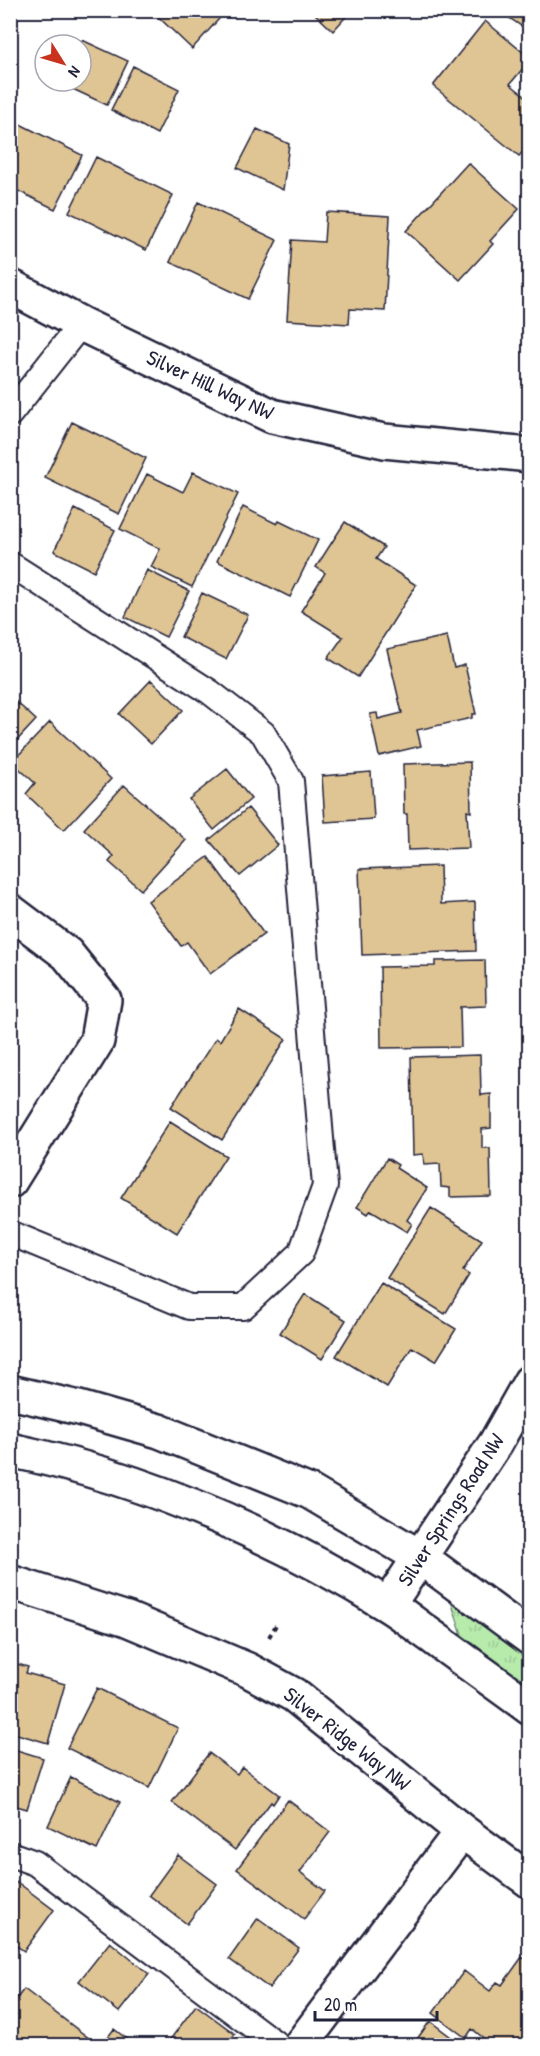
<svg xmlns="http://www.w3.org/2000/svg" width="540" height="2056" viewBox="0 0 540 2056" font-family="'Patrick Hand',sans-serif">
  <style>
    .grass { fill: url(#grass-tufts); stroke: #6c8674; stroke-width: 1.5 }
    .building { fill: #dfc494; stroke: #22223b; stroke-width: 1.5 }
    .lines { fill: none; stroke-linecap: round; stroke-linejoin: round }
    .lane-casing { stroke: #22223b; stroke-width: 28 }
    .street-casing { stroke: #22223b; stroke-width: 38 }
    .secondary-casing { stroke: #22223b; stroke-width: 38 }
    .path { stroke: #22223b; stroke-width: 4; stroke-dasharray: 4.5 4.5; stroke-linecap: butt }
    .lane { stroke: #fff; stroke-width: 24 }
    .street { stroke: #fff; stroke-width: 33 }
    .secondary { stroke: #fff; stroke-width: 33 }
    .labels { text-anchor: middle; stroke-width: 6; stroke-linejoin: round; paint-order: stroke }
    .street-label { font-size: 21px; fill: #22223b; stroke: #fff }
  </style>
  <defs>
    <pattern id="grass-tufts" width="24" height="20" patternUnits="userSpaceOnUse" patternTransform="scale(1.5)"><rect width="24" height="20" fill="#b7ebac"/><path d="M3 7l-1-3M5 7V3M7 7l1-3M15 17l-1-3M17 17v-4M19 17l1-3" fill="none" stroke="#9dc995"/></pattern>
  </defs>
  <rect width="100%" height="100%" fill="#fff"/>
  <filter id="ink" filterUnits="userSpaceOnUse"><feTurbulence type="fractalNoise" baseFrequency=".0167" numOctaves="2"/><feDisplacementMap in="SourceGraphic" scale="12" xChannelSelector="R" yChannelSelector="G"/><feConvolveMatrix kernelMatrix="1 2 1 2 8 2 1 2 1" color-interpolation-filters="sRGB"/></filter>
  <g filter="url(#ink)">
    <!-- grass -->
    <path class="grass" d="M 453,1599 L 529,1656 L 529,1686 L 462,1635 L 451,1601 Z"/>
    <!-- building -->
    <path class="building" d="M 151,10 L 227,10 L 192,49 Z
      M 311,10 L 352,10 L 333,31 Z
      M 498,10 L 530,10 L 530,32 Z
      M 485,21 L 530,58 L 530,60 L 510,84 L 530,100 L 530,144 L 519,156 L 433,86 Z
      M 82,40 L 128,61 L 107,105 L 62,84 L 63,81 L 81,81 L 80,45 Z
      M 133,66 L 179,89 L 157,134 L 111,110 Z
      M 10,119 L 82,155 L 55,209 L 10,187 Z
      M 257,129 L 289,144 L 283,190 L 237,168 Z
      M 96,157 L 173,195 L 146,250 L 69,212 Z
      M 468,163 L 519,209 L 490,241 L 493,244 L 460,280 L 406,231 Z
      M 198,202 L 277,240 L 248,299 L 170,262 Z
      M 326,212 L 390,216 L 385,311 L 350,309 L 349,324 L 287,320 L 292,240 L 324,242 Z
      M 72,422 L 146,458 L 119,514 L 45,478 Z
      M 193,472 L 238,494 L 192,587 L 151,567 L 160,549 L 120,529 L 147,474 L 183,492 Z
      M 243,507 L 277,524 L 279,521 L 318,540 L 290,597 L 217,561 Z
      M 75,509 L 115,530 L 94,571 L 54,551 Z
      M 345,522 L 384,547 L 376,559 L 416,585 L 358,677 L 328,658 L 343,637 L 301,611 L 325,573 L 316,567 Z
      M 147,570 L 189,591 L 166,637 L 125,617 Z
      M 202,593 L 248,615 L 226,659 L 181,637 Z
      M 447,636 L 454,668 L 465,665 L 476,714 L 472,714 L 472,718 L 417,730 L 421,746 L 379,756 L 370,714 L 377,713 L 378,719 L 402,713 L 387,649 Z
      M 151,680 L 183,710 L 151,744 L 119,714 Z
      M 10,696 L 36,720 L 10,748 Z
      M 50,722 L 111,779 L 64,830 L 26,794 L 35,783 L 12,762 Z
      M 470,762 L 471,812 L 467,811 L 469,848 L 408,850 L 407,814 L 404,814 L 403,764 Z
      M 227,769 L 251,799 L 214,830 L 189,799 Z
      M 371,772 L 374,819 L 325,822 L 322,776 Z
      M 124,785 L 186,840 L 141,890 L 109,862 L 114,856 L 84,829 Z
      M 248,808 L 278,845 L 240,876 L 209,840 Z
      M 208,857 L 264,934 L 210,974 L 187,942 L 181,946 L 148,901 Z
      M 440,866 L 441,904 L 475,902 L 476,951 L 362,955 L 359,869 Z
      M 485,960 L 486,1006 L 460,1007 L 461,1047 L 381,1048 L 380,967 L 435,966 L 435,961 Z
      M 239,1009 L 286,1039 L 222,1140 L 171,1107 L 216,1038 L 220,1041 Z
      M 480,1055 L 481,1095 L 491,1094 L 491,1128 L 482,1129 L 482,1148 L 490,1148 L 491,1196 L 450,1197 L 450,1188 L 441,1187 L 440,1164 L 424,1165 L 423,1154 L 413,1155 L 411,1057 Z
      M 170,1121 L 226,1156 L 177,1233 L 121,1198 Z
      M 387,1158 L 398,1165 L 396,1168 L 427,1188 L 407,1220 L 412,1224 L 407,1232 L 371,1210 L 368,1214 L 357,1207 Z
      M 431,1208 L 482,1240 L 463,1271 L 469,1275 L 445,1314 L 387,1278 Z
      M 381,1283 L 456,1329 L 436,1361 L 412,1347 L 387,1387 L 336,1356 Z
      M 305,1294 L 346,1320 L 322,1359 L 280,1333 Z
      M 10,1662 L 28,1667 L 26,1673 L 65,1684 L 48,1743 L 10,1732 Z
      M 97,1688 L 178,1728 L 149,1788 L 67,1748 Z
      M 10,1748 L 43,1758 L 27,1809 L 10,1804 Z
      M 209,1753 L 237,1774 L 242,1767 L 279,1795 L 273,1804 L 271,1802 L 235,1850 L 172,1802 Z
      M 71,1777 L 120,1802 L 97,1850 L 48,1826 Z
      M 288,1800 L 330,1832 L 300,1872 L 325,1891 L 304,1919 L 237,1869 Z
      M 178,1855 L 217,1884 L 187,1924 L 149,1895 Z
      M 17,1882 L 54,1910 L 24,1951 L 10,1941 L 10,1891 Z
      M 258,1918 L 299,1948 L 269,1988 L 229,1959 Z
      M 110,1942 L 149,1974 L 119,2012 L 79,1981 Z
      M 522,1957 L 530,1963 L 530,2042 L 527,2046 L 494,2046 L 472,2029 L 466,2038 L 433,2013 L 464,1971 L 490,1991 L 497,1982 L 502,1985 Z
      M 24,1989 L 94,2042 L 92,2046 L 10,2046 L 10,2007 Z
      M 196,2005 L 235,2034 L 226,2046 L 166,2045 Z
      M 430,2021 L 459,2043 L 459,2046 L 412,2046 Z
      M 114,2029 L 136,2046 L 101,2046 Z"/>
    <g class="lines">
      <defs>
        <path id="lane" d="M 10,414 L 81,324
          M 10,564 L 210,692 L 263,733 L 291,781 L 325,1186 L 301,1253 L 243,1307 L 189,1307 L 10,1233
          M 10,1854 L 35,1863 L 279,2046"/>
        <path id="street" d="M 10,286 L 81,324 L 272,416 L 384,441 L 530,455
          M 10,911 L 67,954 L 104,1000 L 97,1041 L 10,1181
          M 10,1582 L 127,1619 L 248,1670 L 294,1695 L 462,1831 L 530,1881
          M 300,2046 L 462,1831"/>
        <path id="secondary" d="M 10,1392 L 79,1408 L 159,1431 L 310,1492 L 420,1557 L 530,1638
          M 10,1450 C 144,1478 270,1533 386,1604 C 403,1614 418,1627 434,1638 C 466,1662 498,1684 530,1708
          M 388,1605 L 495,1444 L 530,1382"/>
      </defs>
      <!-- lane casing -->
      <use href="#lane" class="lane-casing"/>
      <!-- street casing -->
      <use href="#street" class="street-casing"/>
      <!-- secondary casing -->
      <use href="#secondary" class="secondary-casing"/>
      <!-- path -->
      <path class="path" d="M 269,1637 L 276,1625"/>
      <!-- lane -->
      <use href="#lane" class="lane"/>
      <!-- street -->
      <use href="#street" class="street"/>
      <!-- secondary -->
      <use href="#secondary" class="secondary"/>
    </g>
  </g>
  <g class="labels">
    <!-- street labels -->
    <g class="street-label">
      <text transform="translate(210 385) rotate(25)" y="7">Silver Hill Way NW</text>
      <text transform="translate(451 1510) rotate(-57)" y="7">Silver Springs Road NW</text>
      <text transform="translate(347 1739) rotate(38)" y="7">Silver Ridge Way NW</text>
    </g>
  </g>
  <!-- margin -->
  <rect width="540" height="2056" fill="none" stroke="#fff" stroke-width="36"/>
  <rect x="18" y="18" width="504" height="2020" fill="none" stroke="#22223b" stroke-width="2" filter="url(#ink)"/>
  <!-- north arrow -->
  <g transform="translate(63 63) rotate(127)"><circle r="28" fill="#ffffff" stroke="#a7a7b1" stroke-width="1.5"/>
  <path d="M0-4.5L10 22L0 15L-10 22Z" fill="#c8321e"/>
  <text y="-9" font-size="16" font-weight="bold" text-anchor="middle" fill="#22223b">N</text>
  </g>
  <!-- scale -->
  <path d="M315 2011v9h122v-9" fill="none" stroke="#22223b" stroke-width="3"/>
  <text x="324" y="2011" font-size="18" fill="#22223b" stroke="#ffffff" stroke-width="4.5" paint-order="stroke">20 m</text>
</svg>
